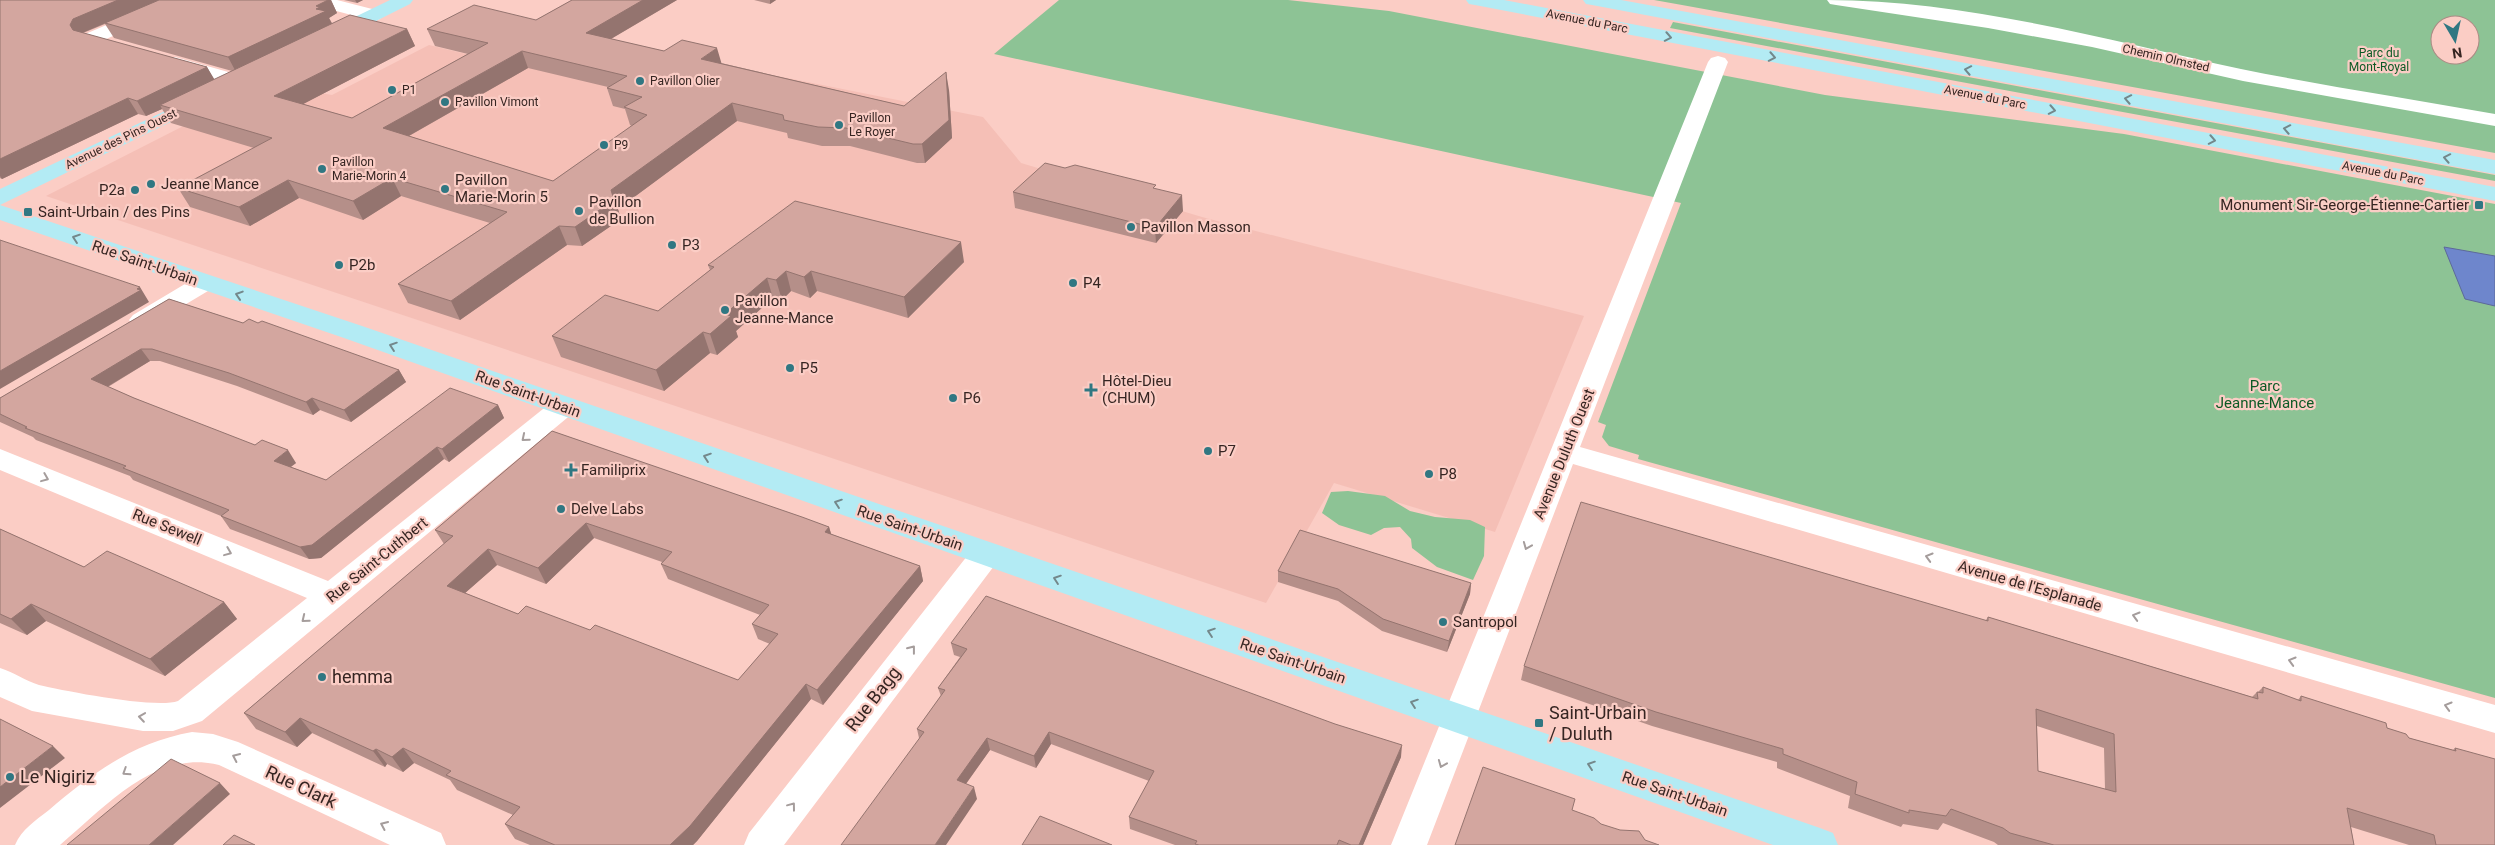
<svg xmlns="http://www.w3.org/2000/svg" width="2495" height="845" viewBox="0 0 2495 845" font-family="Roboto,sans-serif">
  <style>
    .built { fill: #f5bfb6 }
    .green { fill: #8dc395; fill-rule: evenodd }
    .water { fill: #6e86cc; stroke: #5d6999 }
    .lines { fill: none; stroke-linecap: round; stroke-linejoin: round }
    .minor { fill: #fff; fill-rule: evenodd }
    .major { fill: #b3ebf4; fill-rule: evenodd }
    .wall { fill: #b58f89; fill-rule: evenodd }
    .shaded-wall { fill: #94746f }
    .building { fill: #d3a69f; stroke: #94746f; fill-rule: evenodd }
    .oneway { stroke: #74888b }
    .oneway2 { stroke: #a59d9c }
    .poi-dot { fill: #307782; stroke: #fbcdc5; stroke-width: 2 }
    .labels { text-anchor: middle; stroke-width: 4.5; stroke-linejoin: round; paint-order: stroke }
    .far-street-label { font-size: 12px; fill: #362522; stroke: #fbcdc5 }
    .far-park-label { font-size: 12px; fill: #0c5a25; stroke: #fbcdc5 }
    .far-poi-label { font-size: 12px; fill: #362522; stroke: #fbcdc5; text-anchor: start }
    .poi-label { font-size: 15px; fill: #362522; stroke: #fbcdc5; text-anchor: start }
    .street-label { font-size: 15px; fill: #362522; stroke: #fbcdc5 }
    .park-label { font-size: 15px; fill: #0c5a25; stroke: #fbcdc5 }
    .near-poi-label { font-size: 18px; fill: #362522; stroke: #fbcdc5; text-anchor: start }
    .near-street-label { font-size: 18px; fill: #362522; stroke: #fbcdc5 }
  </style>
  <rect width="100%" height="100%" fill="#fbcdc5"/>
  <!-- built -->
  <path class="built" d="M 429,45 L 495,61 L 722,65 L 983,117 L 1021,163 L 1202,217 L 1584,316 L 1495,532 L 1334,483 L 1266,603 L 46,196 L 266,84 L 332,95 Z"/>
  <!-- green -->
  <path class="green" d="M 1059,0 L 1288,0 L 1389,11 L 1825,95 L 2124,134 L 2495,204 L 2495,698 L 1638,459 L 1639,455 L 1609,446 L 1602,437 L 1606,425 L 1598,422 L 1681,203 L 994,54 Z
    M 1654,0 L 2495,0 L 2495,153 L 1682,5 ZM 2440,25 L 2470,25 L 2470,55 L 2440,55 Z
    M 1673,22 L 2495,175 L 2495,181 L 1670,28 Z
    M 1348,491 L 1385,496 L 1410,511 L 1435,517 L 1470,520 L 1485,527 L 1484,556 L 1473,580 L 1437,567 L 1412,548 L 1411,539 L 1400,527 L 1384,528 L 1371,535 L 1339,525 L 1322,513 L 1331,492 Z"/>
  <!-- water -->
  <path class="water" d="M 2444,247 L 2495,256 L 2495,306 L 2465,299 Z"/>
  <g class="lines">
    <!-- minor -->
    <path class="minor" d="M 165,0 L 189,0 L 186,4 L 97,43 L 83,43 L 81,39 L 83,35 Z
      M 307,0 L 337,0 L 380,11 L 383,15 L 380,19 L 374,21 L 310,4 Z
      M 1827,0 C 1964,0 2108,40 2241,69 C 2325,86 2411,99 2495,114 L 2495,126 L 2243,81 L 2092,47 L 1988,28 L 1836,5 L 1830,4 Z
      M 1718,56 L 1725,58 L 1728,62 L 1580,447 L 2495,705 L 2495,733 L 1573,464 L 1427,845 L 1391,845 L 1708,62 L 1711,58 Z
      M 175,57 L 246,77 L 249,81 L 246,85 L 239,87 L 168,67 L 165,63 L 168,59 Z
      M 204,276 L 213,278 L 216,283 L 213,288 L 151,325 L 142,328 L 133,325 L 129,320 L 133,315 L 195,278 Z
      M 563,398 L 573,401 L 577,407 L 573,413 L 202,721 L 173,731 L 143,731 L 32,711 L 0,697 L 0,668 C 13,672 26,681 39,685 C 65,691 156,709 178,701 L 307,598 L 0,470 L 0,449 L 328,581 L 553,401 Z
      M 986,543 L 997,546 L 1001,554 L 997,562 L 784,845 L 744,845 L 749,833 L 975,546 Z
      M 192,732 L 213,734 L 238,742 L 441,833 L 446,845 L 390,845 L 219,765 C 155,749 104,808 60,845 L 15,845 C 22,829 35,821 49,810 C 92,773 135,742 192,732 Z"/>
    <!-- major -->
    <path class="major" d="M 390,0 L 413,0 L 410,4 L 340,39 L 326,39 L 324,35 L 326,31 Z
      M 1466,0 L 1504,0 L 2495,187 L 2495,201 L 1475,5 L 1469,4 Z
      M 1583,0 L 1621,0 L 2495,160 L 2495,174 L 1592,5 L 1586,4 Z
      M 201,94 L 208,96 L 211,100 L 208,104 L 0,205 L 0,189 Z
      M 0,205 L 362,326 L 1820,828 L 1833,833 L 1838,845 L 1773,845 L 344,338 L 0,220 Z"/>
  </g>
  <!-- wall -->
  <path class="wall" d="M 0,0 L 331,0 L 337,13 L 329,18 L 332,23 L 407,29 L 415,46 L 303,104 L 352,118 L 468,54 L 435,46 L 427,29 L 536,20 L 572,0 L 677,0 L 611,39 L 664,51 L 721,63 L 904,106 L 949,90 L 952,138 L 925,163 L 917,163 L 850,146 L 822,146 L 788,138 L 787,133 L 737,121 L 618,209 L 621,219 L 582,246 L 567,245 L 460,320 L 408,303 L 398,284 L 490,223 L 401,196 L 363,220 L 299,198 L 250,226 L 190,207 L 178,188 L 254,148 L 171,123 L 162,109 L 146,116 L 138,114 L 2,179 L 0,178 ZM 105,24 L 114,38 L 232,71 L 214,80 L 207,67 L 83,33 ZM 528,68 L 608,87 L 607,88 L 613,106 L 625,109 L 630,125 L 632,126 L 553,181 L 409,136 Z
    M 344,0 L 363,0 L 357,3 Z
    M 754,0 L 776,0 L 770,4 Z
    M 1156,189 L 1183,211 L 1156,243 L 1015,208 L 1013,192 Z
    M 964,262 L 908,318 L 817,291 L 810,298 L 791,291 L 782,300 L 773,298 L 736,331 L 738,337 L 717,355 L 710,353 L 664,391 L 561,357 L 552,336 L 658,311 L 710,270 L 708,265 Z
    M 169,299 L 243,323 L 399,370 L 406,382 L 351,422 L 320,410 L 313,415 L 237,386 L 160,361 L 150,361 L 108,387 L 134,398 L 296,463 L 291,467 L 326,480 L 498,405 L 504,418 L 449,462 L 444,459 L 321,558 L 309,559 L 230,529 L 221,516 L 133,480 L 130,476 L 36,440 L 33,437 L 0,422 L 0,398 Z
    M 552,431 L 829,527 L 831,534 L 920,566 L 923,581 L 823,705 L 811,699 L 697,841 L 693,845 L 530,845 L 515,839 L 505,824 L 513,815 L 457,790 L 450,780 L 414,763 L 403,772 L 387,764 L 385,767 L 312,733 L 297,747 L 256,729 L 244,713 L 444,544 L 435,530 ZM 594,538 L 662,562 L 661,564 L 668,579 L 760,615 L 752,624 L 758,639 L 770,644 L 738,680 L 590,630 L 518,614 L 465,593 L 497,565 L 546,584 Z
    M 0,529 L 84,567 L 224,602 L 237,619 L 165,676 L 46,621 L 27,635 L 0,623 Z
    M 1278,571 L 1471,583 L 1470,594 L 1447,652 L 1382,631 L 1338,601 L 1278,582 Z
    M 1988,617 L 2252,697 L 2257,692 L 2258,692 L 2263,687 L 2298,700 L 2301,696 L 2387,728 L 2409,738 L 2453,750 L 2455,748 L 2495,845 L 2409,845 L 2351,827 L 2354,845 L 1998,845 L 1994,842 L 1943,823 L 1938,830 L 1903,824 L 1901,827 L 1848,808 L 1850,796 L 1777,768 L 1777,762 L 1652,726 L 1521,680 L 1524,666 L 1986,620 ZM 2037,726 L 2104,748 L 2105,789 L 2038,771 Z
    M 951,643 L 1401,757 L 1363,845 L 1175,845 L 1130,829 L 1129,817 L 1149,781 L 1051,744 L 1036,768 L 990,750 L 966,784 L 977,799 L 919,738 L 917,729 L 941,696 L 938,688 L 960,657 L 954,655 Z"/>
  <!-- shaded-wall -->
  <path class="shaded-wall" d="M 118,0 L 160,0 L 82,33 L 79,40 L 70,25 L 73,19 Z
    M 328,0 L 331,0 L 337,13 L 329,18 L 333,26 L 236,72 L 228,57 L 316,6 Z
    M 355,0 L 363,0 L 357,3 Z
    M 643,0 L 677,0 L 592,50 L 586,33 Z
    M 770,0 L 776,0 L 770,4 Z
    M 407,29 L 415,46 L 284,114 L 274,96 Z
    M 717,48 L 722,65 L 701,59 Z
    M 522,51 L 528,68 L 391,146 L 383,128 Z
    M 207,67 L 216,82 L 160,105 L 162,109 L 146,116 L 137,101 Z
    M 946,72 L 949,90 L 952,138 L 925,163 L 922,144 Z
    M 128,98 L 138,114 L 2,179 L 0,176 L 0,159 Z
    M 732,103 L 737,121 L 618,209 L 621,219 L 582,246 L 575,227 L 611,190 Z
    M 392,178 L 401,196 L 363,220 L 353,201 Z
    M 288,180 L 299,198 L 250,226 L 239,207 Z
    M 1182,195 L 1183,211 L 1156,243 L 1155,228 Z
    M 559,226 L 567,245 L 460,320 L 451,301 Z
    M 961,242 L 964,262 L 908,318 L 904,297 Z
    M 786,271 L 791,291 L 782,300 L 776,280 Z
    M 811,271 L 817,291 L 810,298 L 804,277 Z
    M 767,278 L 773,298 L 736,331 L 738,337 L 717,355 L 710,334 L 725,314 Z
    M 140,287 L 149,302 L 0,389 L 0,371 Z
    M 703,332 L 710,353 L 664,391 L 656,370 Z
    M 141,349 L 150,361 L 100,391 L 91,379 Z
    M 399,370 L 406,382 L 351,422 L 344,410 Z
    M 312,398 L 320,410 L 313,415 L 306,402 Z
    M 498,405 L 504,418 L 449,462 L 442,449 Z
    M 437,447 L 444,459 L 321,558 L 309,559 L 300,547 Z
    M 288,450 L 296,463 L 282,473 L 274,461 Z
    M 586,523 L 594,538 L 546,584 L 538,568 Z
    M 829,527 L 834,543 L 825,532 Z
    M 488,549 L 497,565 L 456,601 L 447,586 Z
    M 920,566 L 923,581 L 823,705 L 817,690 Z
    M 1471,583 L 1470,594 L 1447,652 L 1449,641 Z
    M 224,602 L 237,619 L 165,676 L 150,659 Z
    M 31,604 L 46,621 L 27,635 L 11,619 Z
    M 806,684 L 811,699 L 697,841 L 693,845 L 670,845 Z
    M 300,718 L 312,733 L 297,747 L 285,732 Z
    M 1049,732 L 1051,744 L 1036,768 L 1034,756 Z
    M 987,738 L 990,750 L 960,792 L 957,780 Z
    M 1402,745 L 1401,757 L 1363,845 L 1359,845 Z
    M 53,746 L 65,758 L 0,808 L 0,787 Z
    M 403,748 L 414,763 L 403,772 L 392,757 Z
    M 376,749 L 387,764 L 385,767 L 373,751 Z
    M 220,783 L 230,794 L 173,845 L 149,845 Z
    M 974,787 L 977,799 L 946,845 L 935,845 Z"/>
  <!-- building -->
  <path class="building" d="M 0,0 L 118,0 L 73,19 L 70,25 L 73,30 L 207,67 L 137,101 L 128,98 L 0,159 Z
    M 159,0 L 328,0 L 316,6 L 320,7 L 316,9 L 326,11 L 228,57 L 105,23 Z
    M 572,0 L 643,0 L 586,33 L 664,51 L 682,40 L 717,48 L 701,59 L 904,106 L 946,72 L 949,120 L 922,144 L 913,144 L 846,128 L 818,127 L 784,120 L 783,115 L 732,103 L 611,190 L 614,200 L 575,227 L 559,226 L 451,301 L 398,284 L 507,212 L 392,178 L 353,201 L 288,180 L 239,207 L 178,188 L 272,138 L 160,105 L 350,15 L 407,29 L 274,96 L 352,118 L 488,43 L 427,29 L 474,5 L 536,20 ZM 522,51 L 627,76 L 607,88 L 642,97 L 624,107 L 647,115 L 553,181 L 383,128 Z
    M 1045,163 L 1065,168 L 1075,165 L 1156,185 L 1153,188 L 1182,195 L 1155,228 L 1013,192 Z
    M 795,201 L 961,242 L 904,297 L 811,271 L 804,277 L 786,271 L 776,280 L 767,278 L 725,314 L 731,316 L 710,334 L 703,332 L 656,370 L 552,336 L 605,295 L 658,311 L 714,267 L 708,265 Z
    M 0,240 L 140,287 L 137,289 L 141,290 L 0,371 Z
    M 169,299 L 243,323 L 249,319 L 258,323 L 262,321 L 399,370 L 344,410 L 312,398 L 306,402 L 229,373 L 152,349 L 141,349 L 91,379 L 134,398 L 255,445 L 262,440 L 288,450 L 274,461 L 326,480 L 450,388 L 498,405 L 442,449 L 437,447 L 312,545 L 300,547 L 221,516 L 229,510 L 123,468 L 126,466 L 25,428 L 27,427 L 0,414 L 0,398 Z
    M 552,431 L 802,517 L 829,527 L 825,532 L 920,566 L 817,690 L 806,684 L 690,826 L 670,845 L 555,845 L 505,824 L 520,807 L 446,775 L 451,771 L 403,748 L 392,757 L 376,749 L 373,751 L 300,718 L 285,732 L 244,713 L 453,536 L 435,530 ZM 586,523 L 672,552 L 661,564 L 769,605 L 752,624 L 778,634 L 738,680 L 595,625 L 590,630 L 526,606 L 518,614 L 447,586 L 488,549 L 538,568 Z
    M 1581,502 L 1988,621 L 1988,617 L 2258,699 L 2257,692 L 2263,693 L 2263,687 L 2301,701 L 2301,696 L 2386,723 L 2387,728 L 2406,734 L 2409,738 L 2456,751 L 2455,748 L 2495,759 L 2495,845 L 2436,845 L 2434,835 L 2347,808 L 2354,845 L 2054,845 L 2010,833 L 2003,828 L 1951,809 L 1946,816 L 1909,810 L 1909,813 L 1855,794 L 1857,782 L 1783,754 L 1783,749 L 1656,712 L 1524,666 ZM 2036,709 L 2114,734 L 2116,792 L 2038,771 Z
    M 0,529 L 84,567 L 107,551 L 224,602 L 150,659 L 31,604 L 11,619 L 0,614 Z
    M 1300,530 L 1471,583 L 1449,641 L 1383,619 L 1338,589 L 1278,571 Z
    M 986,596 L 1335,724 L 1402,745 L 1359,845 L 1351,845 L 1339,840 L 1337,845 L 1199,845 L 1195,844 L 1197,841 L 1129,817 L 1154,771 L 1049,732 L 1034,756 L 987,738 L 957,780 L 974,787 L 935,845 L 841,845 L 924,732 L 917,729 L 945,690 L 938,688 L 967,649 L 951,643 Z
    M 0,719 L 53,746 L 0,787 Z
    M 171,759 L 220,783 L 149,845 L 67,845 Z
    M 1483,767 L 1575,799 L 1572,810 L 1594,818 L 1601,824 L 1620,830 L 1639,831 L 1645,840 L 1659,845 L 1455,845 Z
    M 1040,816 L 1112,845 L 1022,845 Z
    M 234,835 L 255,845 L 223,845 Z"/>
  <!-- one-way arrows -->
  <defs><path id="oneway-chevron" d="M-2-3.5L2.5 0L-2 3.5" fill="none" stroke-width="1.6" stroke-linecap="round" stroke-linejoin="round" transform="scale(1.25)"/></defs>
  <g class="oneway">
    <use href="#oneway-chevron" transform="translate(1668 37) rotate(11)"/>
    <use href="#oneway-chevron" transform="translate(1772 57) rotate(11)"/>
    <use href="#oneway-chevron" transform="translate(1968 70) rotate(-169)"/>
    <use href="#oneway-chevron" transform="translate(2128 99) rotate(-169)"/>
    <use href="#oneway-chevron" transform="translate(2052 110) rotate(11)"/>
    <use href="#oneway-chevron" transform="translate(2287 129) rotate(-169)"/>
    <use href="#oneway-chevron" transform="translate(2212 140) rotate(11)"/>
    <use href="#oneway-chevron" transform="translate(2447 158) rotate(-169)"/>
    <use href="#oneway-chevron" transform="translate(76 238) rotate(-161)"/>
    <use href="#oneway-chevron" transform="translate(239 295) rotate(-162)"/>
    <use href="#oneway-chevron" transform="translate(393 346) rotate(-161)"/>
    <use href="#oneway-chevron" transform="translate(707 457) rotate(-161)"/>
    <use href="#oneway-chevron" transform="translate(838 503) rotate(-161)"/>
    <use href="#oneway-chevron" transform="translate(1057 579) rotate(-161)"/>
    <use href="#oneway-chevron" transform="translate(1211 632) rotate(-161)"/>
    <use href="#oneway-chevron" transform="translate(1414 703) rotate(-161)"/>
    <use href="#oneway-chevron" transform="translate(1591 765) rotate(-161)"/>
  </g>
  <g class="oneway2">
    <use href="#oneway-chevron" transform="translate(525 438) rotate(140)"/>
    <use href="#oneway-chevron" transform="translate(45 478) rotate(22)"/>
    <use href="#oneway-chevron" transform="translate(1527 546) rotate(112)"/>
    <use href="#oneway-chevron" transform="translate(228 552) rotate(22)"/>
    <use href="#oneway-chevron" transform="translate(1929 557) rotate(-164)"/>
    <use href="#oneway-chevron" transform="translate(2136 616) rotate(-164)"/>
    <use href="#oneway-chevron" transform="translate(305 619) rotate(141)"/>
    <use href="#oneway-chevron" transform="translate(912 649) rotate(-52)"/>
    <use href="#oneway-chevron" transform="translate(2292 661) rotate(-164)"/>
    <use href="#oneway-chevron" transform="translate(2448 706) rotate(-164)"/>
    <use href="#oneway-chevron" transform="translate(142 717) rotate(-172)"/>
    <use href="#oneway-chevron" transform="translate(236 757) rotate(-155)"/>
    <use href="#oneway-chevron" transform="translate(1442 764) rotate(112)"/>
    <use href="#oneway-chevron" transform="translate(126 772) rotate(147)"/>
    <use href="#oneway-chevron" transform="translate(792 806) rotate(-53)"/>
    <use href="#oneway-chevron" transform="translate(384 825) rotate(-156)"/>
  </g>
  <!-- markers -->
  <g class="poi-dot">
    <circle cx="640" cy="81" r="5"/>
    <circle cx="392" cy="90" r="5"/>
    <circle cx="445" cy="102" r="5"/>
    <circle cx="839" cy="125" r="5"/>
    <circle cx="604" cy="145" r="5"/>
    <circle cx="322" cy="169" r="5"/>
    <circle cx="151" cy="184" r="5"/>
    <circle cx="445" cy="189" r="5"/>
    <circle cx="135" cy="190" r="5"/>
    <rect x="2474" y="200" width="10" height="10" rx="2.5"/>
    <circle cx="579" cy="211" r="5"/>
    <rect x="23" y="207" width="10" height="10" rx="2.5"/>
    <circle cx="1131" cy="227" r="5"/>
    <circle cx="672" cy="245" r="5"/>
    <circle cx="339" cy="265" r="5"/>
    <circle cx="1073" cy="283" r="5"/>
    <circle cx="725" cy="310" r="5"/>
    <circle cx="790" cy="368" r="5"/>
    <path d="M1088.5 382.5h5v5h5v5h-5v5h-5v-5h-5v-5h5z"/>
    <circle cx="953" cy="398" r="5"/>
    <circle cx="1208" cy="451" r="5"/>
    <path d="M568.5 462.5h5v5h5v5h-5v5h-5v-5h-5v-5h5z"/>
    <circle cx="1429" cy="474" r="5"/>
    <circle cx="561" cy="509" r="5"/>
    <circle cx="1443" cy="622" r="5"/>
    <circle cx="322" cy="677" r="5"/>
    <rect x="1534" y="718" width="10" height="10" rx="2.5"/>
    <circle cx="10" cy="777" r="5"/>
  </g>
  <g class="labels">
    <!-- far-street labels -->
    <g class="far-street-label">
      <text transform="translate(1587 21) rotate(11)" y="4">Avenue du Parc</text>
      <text transform="translate(2166 58) rotate(13)" y="4">Chemin Olmsted</text>
      <text transform="translate(1985 97) rotate(11)" y="4">Avenue du Parc</text>
      <text transform="translate(121 139) rotate(-26)" y="4">Avenue des Pins Ouest</text>
      <text transform="translate(2383 173) rotate(11)" y="4">Avenue du Parc</text>
    </g>
    <!-- far-park labels -->
    <g class="far-park-label">
      <text x="2379" y="57">Parc du<tspan x="2379" dy="14">Mont-Royal</tspan></text>
    </g>
    <!-- far-poi labels -->
    <g class="far-poi-label">
      <text x="650" y="85">Pavillon Olier</text>
      <text x="402" y="94">P1</text>
      <text x="455" y="106">Pavillon Vimont</text>
      <text x="849" y="122">Pavillon<tspan x="849" dy="14">Le Royer</tspan></text>
      <text x="614" y="149">P9</text>
      <text x="332" y="166">Pavillon<tspan x="332" dy="14">Marie-Morin 4</tspan></text>
    </g>
    <!-- poi labels -->
    <g class="poi-label">
      <text x="455" y="185">Pavillon<tspan x="455" dy="17">Marie-Morin 5</tspan></text>
      <text x="161" y="189">Jeanne Mance</text>
      <text x="125" y="195" text-anchor="end">P2a</text>
      <text x="589" y="207">Pavillon<tspan x="589" dy="17">de Bullion</tspan></text>
      <text x="2469" y="210" text-anchor="end">Monument Sir-George-Étienne-Cartier</text>
      <text x="38" y="217">Saint-Urbain / des Pins</text>
      <text x="1141" y="232">Pavillon Masson</text>
      <text x="682" y="250">P3</text>
      <text x="349" y="270">P2b</text>
      <text x="1083" y="288">P4</text>
      <text x="735" y="306">Pavillon<tspan x="735" dy="17">Jeanne-Mance</tspan></text>
      <text x="800" y="373">P5</text>
      <text x="1102" y="386">Hôtel-Dieu<tspan x="1102" dy="17">(CHUM)</tspan></text>
      <text x="963" y="403">P6</text>
      <text x="1218" y="456">P7</text>
      <text x="581" y="475">Familiprix</text>
      <text x="1439" y="479">P8</text>
      <text x="571" y="514">Delve Labs</text>
      <text x="1453" y="627">Santropol</text>
    </g>
    <!-- street labels -->
    <g class="street-label">
      <text transform="translate(145 263) rotate(19)" y="5">Rue Saint-Urbain</text>
      <text transform="translate(528 394) rotate(20)" y="5">Rue Saint-Urbain</text>
      <text transform="translate(1564 454) rotate(-68)" y="5">Avenue Duluth Ouest</text>
      <text transform="translate(167 527) rotate(22)" y="5">Rue Sewell</text>
      <text transform="translate(910 528) rotate(19)" y="5">Rue Saint-Urbain</text>
      <text transform="translate(377 560) rotate(-39)" y="5">Rue Saint-Cuthbert</text>
      <text transform="translate(2030 586) rotate(16)" y="5">Avenue de l'Esplanade</text>
      <text transform="translate(1293 661) rotate(19)" y="5">Rue Saint-Urbain</text>
      <text transform="translate(1675 794) rotate(19)" y="5">Rue Saint-Urbain</text>
    </g>
    <!-- park labels -->
    <g class="park-label">
      <text x="2265" y="391">Parc<tspan x="2265" dy="17">Jeanne-Mance</tspan></text>
    </g>
    <!-- near-poi labels -->
    <g class="near-poi-label">
      <text x="332" y="683">hemma</text>
      <text x="1549" y="719">Saint-Urbain<tspan x="1549" dy="21">/ Duluth</tspan></text>
      <text x="20" y="783">Le Nigiriz</text>
    </g>
    <!-- near-street labels -->
    <g class="near-street-label">
      <text transform="translate(873 699) rotate(-52)" y="6">Rue Bagg</text>
      <text transform="translate(301 787) rotate(25)" y="6">Rue Clark</text>
    </g>
  </g>
  <!-- north arrow -->
  <g transform="translate(2455 40) rotate(171)"><circle r="24" fill="#fbcdc5" stroke="#ac8a84"/>
  <path d="M0-4L9 19L0 12L-9 19Z" fill="#307782"/>
  <text y="-8" font-size="14" font-weight="bold" text-anchor="middle" fill="#362522">N</text>
  </g>
</svg>
